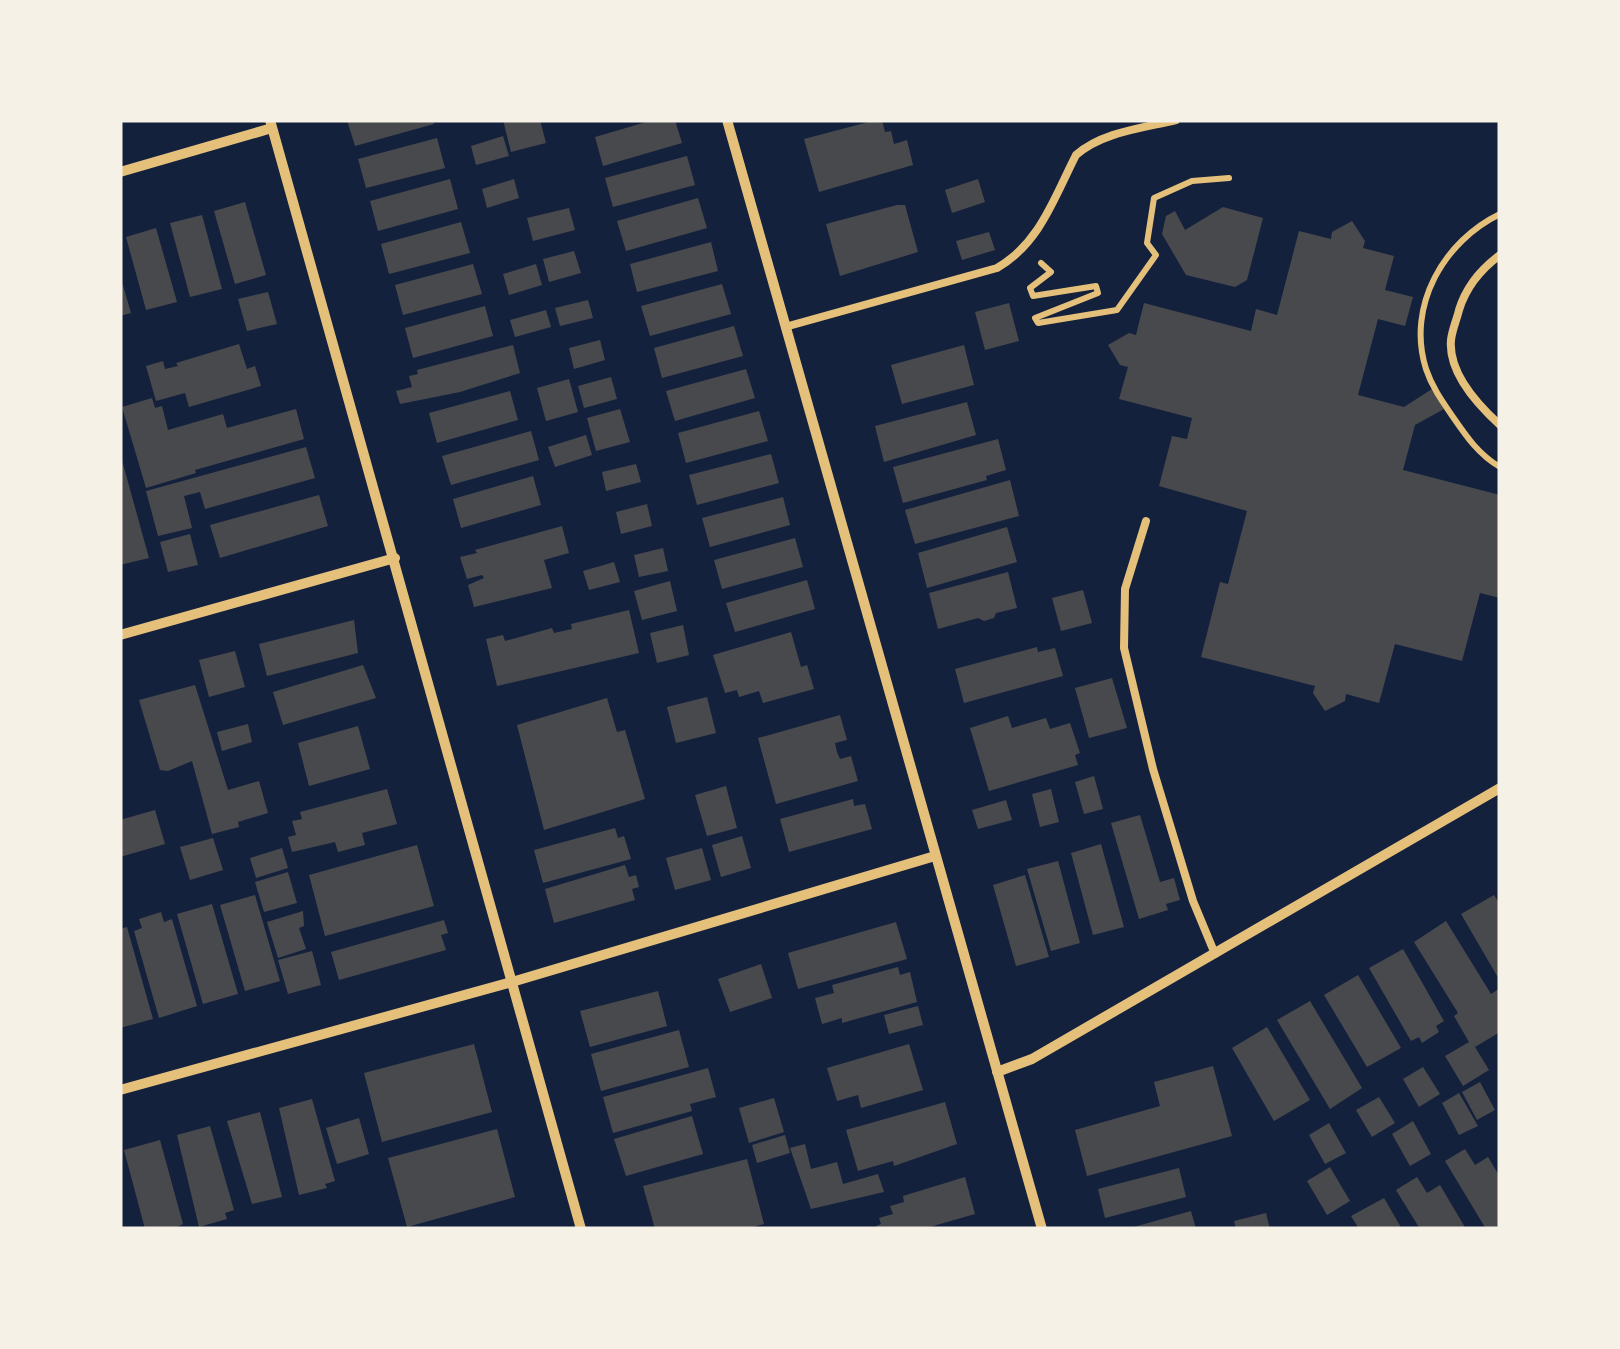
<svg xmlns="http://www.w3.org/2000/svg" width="1620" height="1349" viewBox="0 0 1620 1349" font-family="'Golos Text',sans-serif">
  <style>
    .building { fill: #48494c }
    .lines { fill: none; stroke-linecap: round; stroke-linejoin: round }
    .path { stroke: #e5c07b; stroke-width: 6 }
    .service { stroke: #e5c07b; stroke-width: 8 }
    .minor { stroke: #e5c07b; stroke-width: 10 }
  </style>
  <rect width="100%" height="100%" fill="#14213d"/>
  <!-- building -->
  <path class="building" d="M 347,120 L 433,120 L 434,124 L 355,146 Z
    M 503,120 L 540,120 L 546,143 L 511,152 Z
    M 653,120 L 675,120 L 682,143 L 603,166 L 595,137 Z
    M 876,120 L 882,120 L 885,132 L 891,131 L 894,144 L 907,140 L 913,165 L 819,192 L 804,139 Z
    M 503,136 L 509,156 L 476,165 L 471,146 Z
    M 437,138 L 445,168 L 366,188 L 358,159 Z
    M 687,156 L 695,185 L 613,207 L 605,178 Z
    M 450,179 L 458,209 L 378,231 L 370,201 Z
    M 514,179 L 519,198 L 487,208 L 482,189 Z
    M 978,179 L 985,202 L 952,213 L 945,190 Z
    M 698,198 L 707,228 L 626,251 L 617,221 Z
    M 245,202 L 266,275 L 235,284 L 214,211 Z
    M 897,205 L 905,205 L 918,252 L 840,276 L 826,224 Z
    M 1223,207 L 1263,218 L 1247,280 L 1235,287 L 1186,275 L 1162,234 L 1166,216 L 1175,211 L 1185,230 Z
    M 569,208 L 575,230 L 533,241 L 527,218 Z
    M 202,215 L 222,289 L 190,297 L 170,223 Z
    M 1352,221 L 1365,241 L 1363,248 L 1394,256 L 1385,290 L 1413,297 L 1405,326 L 1378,319 L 1358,395 L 1404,407 L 1432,389 L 1444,409 L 1415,425 L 1403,470 L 1500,495 L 1500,598 L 1480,593 L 1462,661 L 1395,644 L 1379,703 L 1346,694 L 1345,701 L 1325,711 L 1313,693 L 1315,686 L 1201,657 L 1220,582 L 1228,584 L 1247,511 L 1159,486 L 1172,436 L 1187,439 L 1192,418 L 1119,399 L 1128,367 L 1120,365 L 1108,345 L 1129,333 L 1136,335 L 1144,303 L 1251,331 L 1256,309 L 1277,315 L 1299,231 L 1331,239 L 1332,232 Z
    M 461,222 L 470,253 L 389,274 L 381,244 Z
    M 156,228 L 177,302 L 146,310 L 126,237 Z
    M 989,232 L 995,250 L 962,260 L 956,241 Z
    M 711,242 L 718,271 L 637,292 L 630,264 Z
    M 574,251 L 581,273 L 549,282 L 543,259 Z
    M 473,264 L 482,294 L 403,315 L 395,285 Z
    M 536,264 L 542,285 L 509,295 L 503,274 Z
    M 120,275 L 131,313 L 120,316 Z
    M 722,284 L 731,314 L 650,336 L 641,306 Z
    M 268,292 L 277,324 L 247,331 L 238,299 Z
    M 588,300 L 593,318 L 560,326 L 555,308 Z
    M 1009,303 L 1019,341 L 985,350 L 975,312 Z
    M 485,306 L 493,336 L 413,358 L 405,328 Z
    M 546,310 L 551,327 L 515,337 L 510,320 Z
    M 734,326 L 743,356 L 662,378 L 654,348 Z
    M 600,340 L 605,360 L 574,369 L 569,348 Z
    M 239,344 L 247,369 L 255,366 L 261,386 L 189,407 L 185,393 L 156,401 L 146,366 L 163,361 L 165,369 L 178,366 L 176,363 Z
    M 513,345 L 520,373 L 460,392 L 400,404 L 396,391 L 412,387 L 409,376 L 418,374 L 417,370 Z
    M 964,345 L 974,385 L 902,404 L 891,365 Z
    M 746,369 L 755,398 L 675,421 L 666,391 Z
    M 611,377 L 617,399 L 584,408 L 578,386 Z
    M 569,379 L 578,412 L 546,421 L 537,388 Z
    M 510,391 L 518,420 L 437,443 L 429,413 Z
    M 152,398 L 155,408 L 162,406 L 168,430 L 223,414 L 227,428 L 296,409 L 304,439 L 195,470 L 196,473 L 146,488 L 122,407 Z
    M 967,402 L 976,435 L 884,462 L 875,426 Z
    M 620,409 L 630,442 L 596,451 L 587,418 Z
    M 759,411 L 768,441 L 686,463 L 678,433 Z
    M 531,431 L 539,460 L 451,485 L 442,456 Z
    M 586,435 L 592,455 L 555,467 L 548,447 Z
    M 998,439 L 1006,470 L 986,476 L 987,480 L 903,503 L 893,467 Z
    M 306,447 L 315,478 L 205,509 L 200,492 L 184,496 L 192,528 L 158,536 L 146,491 Z
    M 120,453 L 149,558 L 120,565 Z
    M 771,454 L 779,483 L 697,505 L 689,475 Z
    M 636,464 L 641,482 L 606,491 L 602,472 Z
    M 533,476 L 541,505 L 461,528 L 453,499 Z
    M 1010,480 L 1019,516 L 915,544 L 905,510 Z
    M 319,495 L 328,526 L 220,558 L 210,525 Z
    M 783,497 L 790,525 L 710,547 L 702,518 Z
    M 647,504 L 652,526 L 621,534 L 616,512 Z
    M 562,526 L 569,553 L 544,560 L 552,588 L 474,607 L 468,585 L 484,578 L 482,575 L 467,579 L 460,557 L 477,553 L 475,550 Z
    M 1007,527 L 1017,562 L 927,588 L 918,553 Z
    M 190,534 L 198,565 L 168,572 L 160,542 Z
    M 795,538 L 803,567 L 722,589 L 714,560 Z
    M 663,548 L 668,571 L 639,577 L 634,555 Z
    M 614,562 L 620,582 L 589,590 L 583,571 Z
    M 1008,572 L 1017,608 L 996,613 L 994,618 L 984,621 L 978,618 L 938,629 L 929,593 Z
    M 807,580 L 815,609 L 735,632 L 726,603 Z
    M 670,581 L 677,611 L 642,620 L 634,591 Z
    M 1083,590 L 1092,623 L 1061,631 L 1052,598 Z
    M 629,610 L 639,653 L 497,686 L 486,639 L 503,635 L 505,641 L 552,628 L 554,633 L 572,629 L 571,624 Z
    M 354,620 L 358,653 L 267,676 L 259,644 Z
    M 683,625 L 689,655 L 657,663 L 650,633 Z
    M 791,632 L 801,667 L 807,665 L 814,689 L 763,703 L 759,691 L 739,697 L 737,690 L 725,693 L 713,655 Z
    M 1037,647 L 1038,652 L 1055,648 L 1063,676 L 964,703 L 955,669 Z
    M 235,651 L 245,687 L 209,697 L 199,660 Z
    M 363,665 L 376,698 L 283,725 L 273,692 Z
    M 1112,678 L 1127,728 L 1089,738 L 1075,688 Z
    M 195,685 L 228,790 L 259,781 L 268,813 L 238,822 L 239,827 L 212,834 L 192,761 L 168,771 L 160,770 L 139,700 Z
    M 707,697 L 716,733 L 676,743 L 667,707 Z
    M 607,698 L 617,732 L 625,730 L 645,799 L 544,830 L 517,725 Z
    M 840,715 L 847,740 L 835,743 L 837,752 L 840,759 L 851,756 L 858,781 L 776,804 L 758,738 Z
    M 1008,716 L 1012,728 L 1046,718 L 1050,729 L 1070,723 L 1080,753 L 1075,755 L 1078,765 L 989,791 L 970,728 Z
    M 248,724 L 252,742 L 222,751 L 217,732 Z
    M 358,726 L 370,769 L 309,786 L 298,743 Z
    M 1094,776 L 1103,809 L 1084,814 L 1075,782 Z
    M 726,786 L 737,828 L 707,836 L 695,795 Z
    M 387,789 L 397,824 L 362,833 L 365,845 L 338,852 L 335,842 L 292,852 L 288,837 L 296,835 L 292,821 L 302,819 L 300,812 Z
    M 1051,789 L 1059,822 L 1040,827 L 1032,794 Z
    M 853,799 L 854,806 L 865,804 L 872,829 L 789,852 L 780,819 Z
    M 1006,800 L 1012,820 L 978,829 L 972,810 Z
    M 155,810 L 165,844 L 120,857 L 120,820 Z
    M 1140,815 L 1160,882 L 1174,878 L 1180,900 L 1166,904 L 1168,910 L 1139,919 L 1111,823 Z
    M 615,828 L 618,838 L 624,836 L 631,859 L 543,883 L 534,850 Z
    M 742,836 L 751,868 L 721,877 L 712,845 Z
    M 213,838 L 223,870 L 190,880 L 180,847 Z
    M 1101,844 L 1124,927 L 1093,935 L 1071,853 Z
    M 417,845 L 434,906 L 325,936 L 309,875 Z
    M 282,848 L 288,868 L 256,878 L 250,858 Z
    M 702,848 L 711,880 L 675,890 L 666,858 Z
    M 1058,861 L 1080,943 L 1051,951 L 1027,869 Z
    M 625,865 L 629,877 L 636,875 L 639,887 L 632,889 L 635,900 L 554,923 L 545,889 Z
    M 288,872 L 297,903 L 264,912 L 255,882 Z
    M 1025,875 L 1049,957 L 1016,966 L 993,885 Z
    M 255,895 L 280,981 L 245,991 L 220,905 Z
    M 1494,895 L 1500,904 L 1500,981 L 1461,914 Z
    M 212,904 L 238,994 L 203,1004 L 177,914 Z
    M 303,911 L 304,926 L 299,928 L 306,949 L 278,958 L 267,922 Z
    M 161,912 L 164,922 L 172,919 L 197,1006 L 159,1018 L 134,931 L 142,928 L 139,919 Z
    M 444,920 L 448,933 L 441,935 L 446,950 L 339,980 L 331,952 Z
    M 1446,921 L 1491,994 L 1500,988 L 1500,1032 L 1475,1047 L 1489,1070 L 1463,1086 L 1445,1056 L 1469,1042 L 1454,1016 L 1458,1013 L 1414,942 Z
    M 896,922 L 907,959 L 798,989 L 788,953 Z
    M 127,927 L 153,1019 L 120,1028 L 120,929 Z
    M 1403,949 L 1444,1021 L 1436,1026 L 1439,1032 L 1422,1043 L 1419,1037 L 1411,1041 L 1369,968 Z
    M 312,951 L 321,985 L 288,994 L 278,960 Z
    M 761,964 L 772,998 L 730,1012 L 718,979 Z
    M 898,967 L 900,975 L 910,972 L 917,1002 L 842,1023 L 842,1018 L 822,1024 L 815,998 L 834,993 L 832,985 Z
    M 1358,975 L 1401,1048 L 1367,1067 L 1324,995 Z
    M 658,991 L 667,1026 L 590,1047 L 580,1011 Z
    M 1310,1001 L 1362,1088 L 1330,1109 L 1277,1020 Z
    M 918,1006 L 923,1025 L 889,1034 L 884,1015 Z
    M 1267,1027 L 1310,1100 L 1274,1121 L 1232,1048 Z
    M 679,1030 L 689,1067 L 601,1091 L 591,1054 Z
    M 474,1044 L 492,1112 L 382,1142 L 364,1073 Z
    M 909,1044 L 923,1090 L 861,1108 L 858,1095 L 837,1101 L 827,1068 Z
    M 1213,1066 L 1232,1136 L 1087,1176 L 1075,1130 L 1160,1106 L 1154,1082 Z
    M 1423,1067 L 1440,1094 L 1419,1107 L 1403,1079 Z
    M 708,1068 L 716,1097 L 690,1104 L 692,1111 L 613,1133 L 603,1097 Z
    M 1480,1082 L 1495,1110 L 1477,1120 L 1462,1092 Z
    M 1459,1093 L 1478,1126 L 1459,1135 L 1442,1103 Z
    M 1379,1097 L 1395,1123 L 1372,1137 L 1356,1110 Z
    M 774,1098 L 784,1132 L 749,1143 L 739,1108 Z
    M 312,1099 L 335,1181 L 325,1184 L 327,1188 L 299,1195 L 279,1108 Z
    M 945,1102 L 957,1144 L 894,1166 L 893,1161 L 858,1171 L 846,1130 Z
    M 260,1112 L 282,1197 L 252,1204 L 227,1121 Z
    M 692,1116 L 703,1154 L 626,1176 L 614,1139 Z
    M 359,1118 L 369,1154 L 337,1164 L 326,1128 Z
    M 1413,1121 L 1431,1154 L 1410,1166 L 1392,1134 Z
    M 1329,1123 L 1346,1153 L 1325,1164 L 1309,1135 Z
    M 210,1126 L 234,1210 L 225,1213 L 227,1219 L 199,1227 L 177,1135 Z
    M 497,1129 L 515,1197 L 407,1227 L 388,1158 Z
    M 785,1135 L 790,1153 L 757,1163 L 752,1145 Z
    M 160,1140 L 183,1224 L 173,1229 L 145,1229 L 124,1150 Z
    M 805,1144 L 811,1169 L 837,1162 L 843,1184 L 878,1174 L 884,1192 L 811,1209 L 790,1148 Z
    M 1465,1149 L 1475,1165 L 1488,1157 L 1500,1177 L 1500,1229 L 1486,1229 L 1445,1161 Z
    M 747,1159 L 764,1224 L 745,1229 L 655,1229 L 643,1186 Z
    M 1330,1167 L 1350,1201 L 1327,1215 L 1307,1181 Z
    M 1179,1168 L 1186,1197 L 1105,1218 L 1098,1189 Z
    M 965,1177 L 975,1214 L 923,1229 L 877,1229 L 876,1226 L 881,1224 L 879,1218 L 893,1214 L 890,1206 L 904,1202 L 903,1196 Z
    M 1417,1177 L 1427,1193 L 1440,1185 L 1466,1229 L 1420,1229 L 1396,1190 Z
    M 1384,1198 L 1402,1229 L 1359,1229 L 1351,1216 Z
    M 1191,1211 L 1196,1229 L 1130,1229 L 1130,1228 Z
    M 1266,1213 L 1270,1229 L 1236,1229 L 1234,1221 Z"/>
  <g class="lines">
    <!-- path -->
    <path class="path" d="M 1500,214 C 1444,241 1406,306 1426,369 C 1432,387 1442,401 1453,417 C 1466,436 1479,455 1500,467
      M 1041,263 L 1051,272 L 1030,288 L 1033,296 L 1096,286 L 1098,293 L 1035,318 L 1038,323 L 1117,310 L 1156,255 L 1147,243 L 1154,198 L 1192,181 L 1229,178"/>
    <!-- service -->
    <path class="service" d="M 1500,255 C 1481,269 1466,287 1459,310 C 1457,319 1452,330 1451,340 C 1448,373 1478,405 1500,425
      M 785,327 L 997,268 C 1040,243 1054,198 1076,155 C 1102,132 1143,128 1176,120
      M 1146,521 L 1125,589 L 1124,648 L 1153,769 L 1193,901 L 1215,954"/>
    <!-- minor -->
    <path class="minor" d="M 270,120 L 581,1229
      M 727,120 L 1042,1229
      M 120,172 L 272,128
      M 120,635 L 395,558
      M 997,1072 L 1032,1059 L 1500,788
      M 120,1090 L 512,982 L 935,856"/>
  </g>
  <!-- border -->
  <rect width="1620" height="1349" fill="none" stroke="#f6f1e7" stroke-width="245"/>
</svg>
